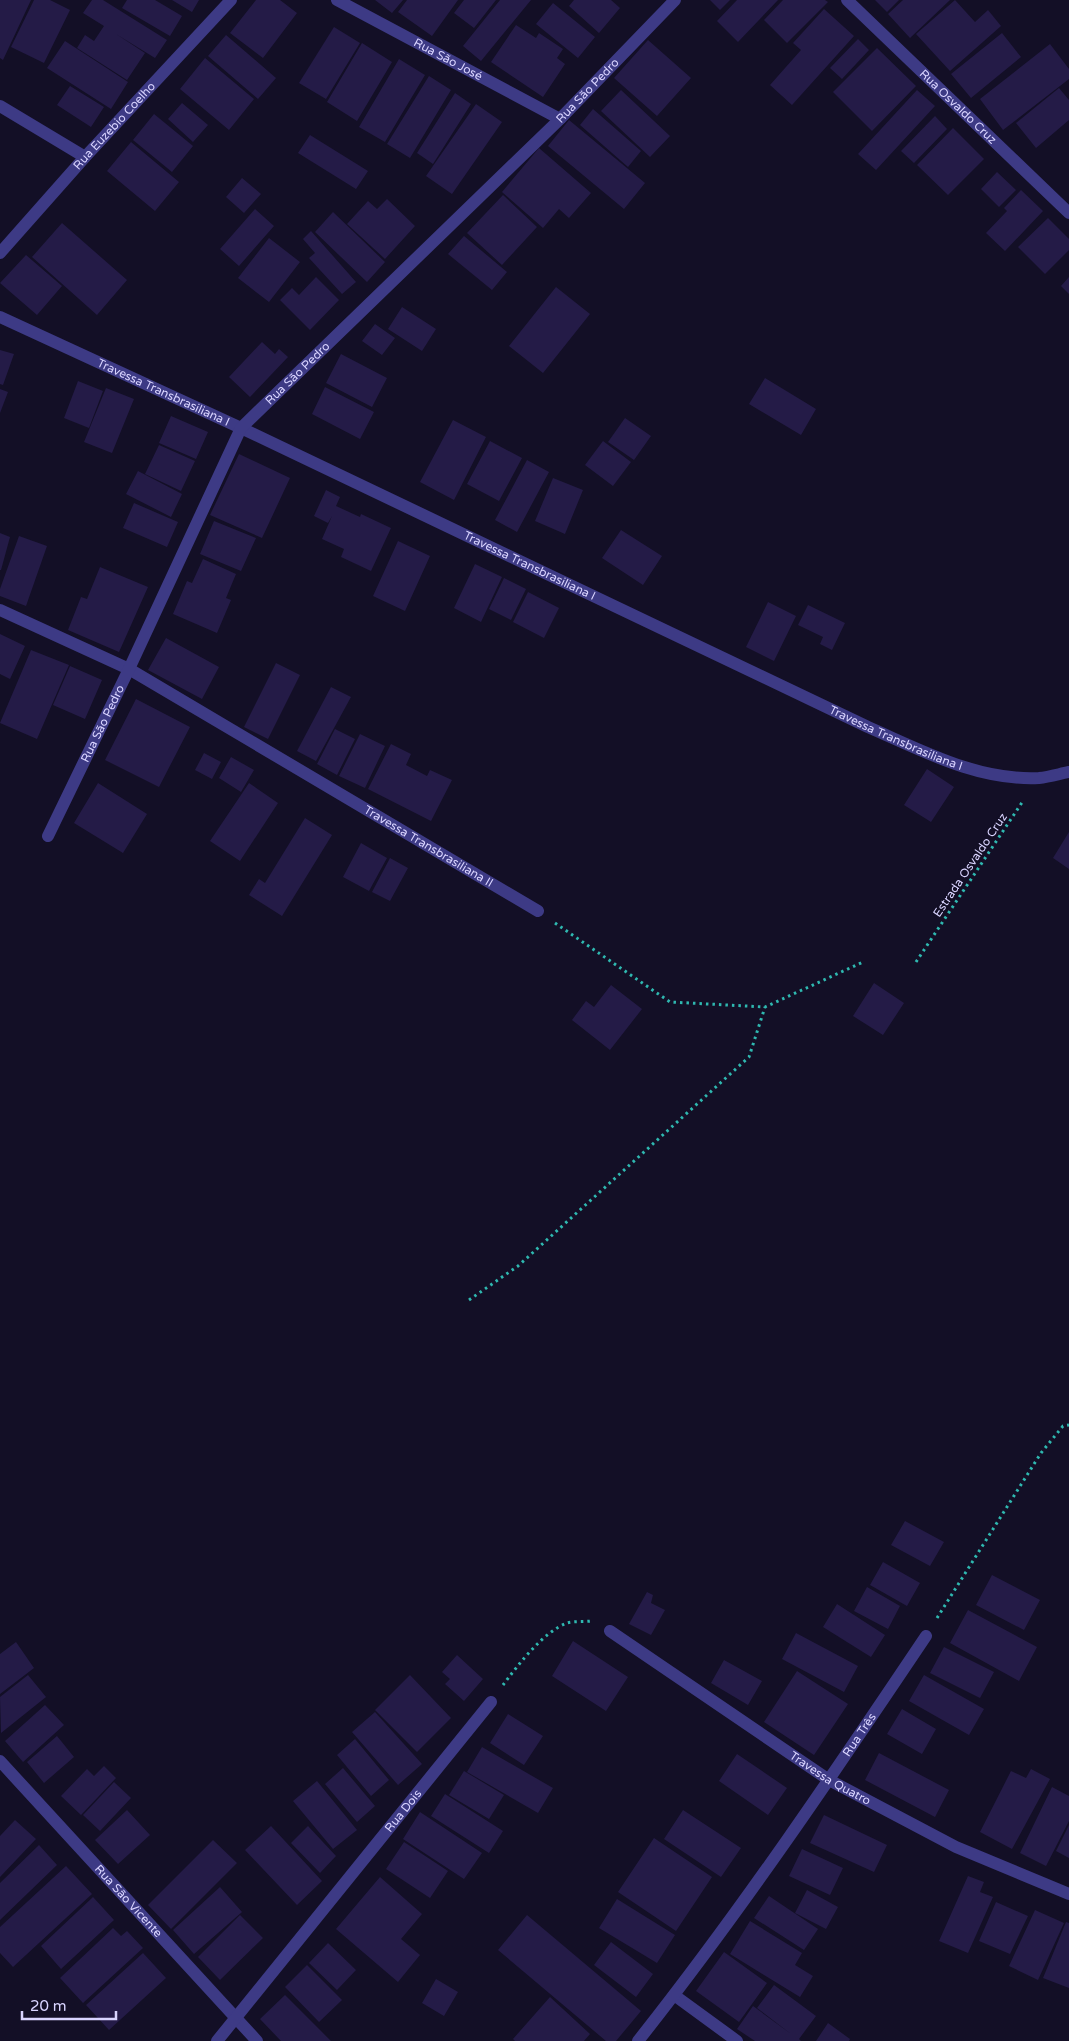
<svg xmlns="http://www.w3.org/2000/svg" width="1069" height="2041" viewBox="0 0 1069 2041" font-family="'Varela Round',sans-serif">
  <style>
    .building { fill: #241b47 }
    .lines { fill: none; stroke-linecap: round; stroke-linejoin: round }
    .path { stroke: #2fb8b0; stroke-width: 3; stroke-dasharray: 2.5 4; stroke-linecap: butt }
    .minor { stroke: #3d3a85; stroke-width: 12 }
    .labels { text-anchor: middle; stroke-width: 4; stroke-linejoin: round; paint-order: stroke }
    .street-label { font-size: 12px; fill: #d9d4ff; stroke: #130f26 }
  </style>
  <rect width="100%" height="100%" fill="#130f26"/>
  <!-- building -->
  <path class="building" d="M 0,0 L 31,0 L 3,60 L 0,58 Z
    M 34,0 L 50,0 L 70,10 L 44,63 L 11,47 Z
    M 92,0 L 103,0 L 167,40 L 155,58 L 116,34 L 145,53 L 127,80 L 77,48 L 85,35 L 94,41 L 104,26 L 83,13 Z
    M 127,0 L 155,0 L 182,16 L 170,36 L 122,8 Z
    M 172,0 L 199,0 L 192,12 Z
    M 256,0 L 280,0 L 297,13 L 263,58 L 230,33 Z
    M 375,0 L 403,0 L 392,13 Z
    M 407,0 L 458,0 L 432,36 L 398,12 Z
    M 464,0 L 496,0 L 474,28 L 454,13 Z
    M 500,0 L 531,0 L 481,61 L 463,46 Z
    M 574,0 L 611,0 L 620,8 L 599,33 L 569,6 Z
    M 710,0 L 730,0 L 720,10 Z
    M 737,0 L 778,0 L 738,42 L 717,21 Z
    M 783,0 L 825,0 L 828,2 L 787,43 L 764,20 Z
    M 875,0 L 899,0 L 887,12 Z
    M 903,0 L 950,0 L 910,38 L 888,14 Z
    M 955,0 L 975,22 L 988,10 L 1001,26 L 950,71 L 916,34 Z
    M 553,3 L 595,37 L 578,58 L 536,24 Z
    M 824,9 L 854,36 L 792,105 L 770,85 L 801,50 L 793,43 Z
    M 516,25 L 536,38 L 539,33 L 563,49 L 557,58 L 565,64 L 543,97 L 491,62 Z
    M 334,27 L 360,43 L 326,99 L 299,83 Z
    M 1002,33 L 1021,57 L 971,98 L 951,74 Z
    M 226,35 L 276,78 L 258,99 L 208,56 Z
    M 858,39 L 869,50 L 842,79 L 830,68 Z
    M 648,40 L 691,78 L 657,116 L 614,78 Z
    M 65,41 L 128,82 L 111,109 L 47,68 Z
    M 362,43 L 392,62 L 357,121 L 327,102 Z
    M 1050,44 L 1069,69 L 1069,79 L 1003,130 L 980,99 Z
    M 877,48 L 916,86 L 872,131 L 833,92 Z
    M 205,58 L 254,99 L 229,130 L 180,89 Z
    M 399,59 L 425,75 L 385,142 L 359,127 Z
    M 429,76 L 451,90 L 410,158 L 387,144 Z
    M 70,86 L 104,107 L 91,127 L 57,105 Z
    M 1059,88 L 1069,100 L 1069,120 L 1036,148 L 1016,123 Z
    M 621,90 L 670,136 L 650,157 L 601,111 Z
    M 917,90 L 935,106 L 876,170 L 858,154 Z
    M 455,93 L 471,104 L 433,164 L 417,153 Z
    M 182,103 L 208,125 L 193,142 L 168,119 Z
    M 476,104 L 502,122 L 452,194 L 426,176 Z
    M 593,109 L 641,151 L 628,167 L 580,125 Z
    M 154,114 L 193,146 L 172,172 L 133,140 Z
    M 935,116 L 947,129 L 914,163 L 901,151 Z
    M 569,120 L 645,183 L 624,209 L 548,146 Z
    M 953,128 L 984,159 L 948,195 L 917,165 Z
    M 310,135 L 368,171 L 356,189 L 298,153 Z
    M 131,142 L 179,182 L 155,211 L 107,171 Z
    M 539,148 L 591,193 L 569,218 L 559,209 L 543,228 L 502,192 Z
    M 997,172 L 1016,190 L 999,207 L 981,189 Z
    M 242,178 L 261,194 L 244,213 L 226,197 Z
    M 1021,190 L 1043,211 L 1005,251 L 986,233 L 1007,211 L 1004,208 Z
    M 503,195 L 537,227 L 502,265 L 467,233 Z
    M 387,199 L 415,226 L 385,259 L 347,224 L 368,201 L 377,209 Z
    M 255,209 L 274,226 L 239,266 L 220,249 Z
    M 333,212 L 385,262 L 367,282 L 315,232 Z
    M 1048,218 L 1069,239 L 1069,250 L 1045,274 L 1018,247 Z
    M 62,223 L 127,280 L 97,315 L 32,257 Z
    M 311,231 L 356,282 L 342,294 L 309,258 L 315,253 L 303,239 Z
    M 464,236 L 507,272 L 492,290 L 448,254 Z
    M 269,238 L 300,262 L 269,302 L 238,278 Z
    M 26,255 L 62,286 L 37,315 L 0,283 Z
    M 316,277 L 339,300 L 310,330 L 280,300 L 292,288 L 299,295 Z
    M 1069,277 L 1069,294 L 1061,286 Z
    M 556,287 L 590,314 L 543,373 L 509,346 Z
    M 402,307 L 436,329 L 422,351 L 388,329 Z
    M 375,324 L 395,338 L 382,355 L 362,341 Z
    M 262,342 L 275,354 L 279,349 L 288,357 L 250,397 L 229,377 Z
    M 0,350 L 14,354 L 3,385 L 0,384 Z
    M 341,354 L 387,378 L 372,407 L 326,383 Z
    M 765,378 L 816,409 L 801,435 L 749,404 Z
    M 78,381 L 103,391 L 89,428 L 64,418 Z
    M 325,387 L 374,412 L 360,439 L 312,414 Z
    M 106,388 L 134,399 L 112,453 L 84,442 Z
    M 0,389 L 8,392 L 0,413 Z
    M 171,416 L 208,432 L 196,459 L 159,443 Z
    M 625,418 L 651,436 L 634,460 L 608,442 Z
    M 453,420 L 486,437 L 454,500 L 420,482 Z
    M 490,441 L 522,458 L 499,501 L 467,484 Z
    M 603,441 L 631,462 L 613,486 L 585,465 Z
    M 159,445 L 195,461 L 181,491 L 145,474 Z
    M 239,454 L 290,478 L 262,538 L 210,515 Z
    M 527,460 L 549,472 L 517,532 L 495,520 Z
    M 138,471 L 182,494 L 171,517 L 126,494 Z
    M 553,478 L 583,490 L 565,534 L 535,521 Z
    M 326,490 L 340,497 L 336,506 L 360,517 L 361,514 L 391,528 L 371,571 L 341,557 L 344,549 L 322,539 L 332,516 L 328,523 L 314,516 Z
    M 134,503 L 178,522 L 167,547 L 123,528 Z
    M 214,521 L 256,538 L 241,571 L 200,554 Z
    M 621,530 L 662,556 L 643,585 L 602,558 Z
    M 0,533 L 10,537 L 1,570 L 0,570 Z
    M 19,536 L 47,546 L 26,606 L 0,596 L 0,589 Z
    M 398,541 L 430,556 L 405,611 L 373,596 Z
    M 203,559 L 236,574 L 226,598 L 231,600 L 217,633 L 173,614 L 187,581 L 192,583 Z
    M 475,564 L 502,577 L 481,622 L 454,608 Z
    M 100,567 L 148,587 L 119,652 L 68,630 L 81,597 L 87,599 Z
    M 504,578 L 526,589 L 511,620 L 489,609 Z
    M 528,592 L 559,608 L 544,638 L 513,622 Z
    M 768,602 L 796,616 L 774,661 L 746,647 Z
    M 808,605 L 845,623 L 832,650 L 820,644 L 823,637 L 798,625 Z
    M 0,634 L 25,646 L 10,679 L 0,674 Z
    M 166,638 L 219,667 L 202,699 L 148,670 Z
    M 31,650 L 69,665 L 37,739 L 0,723 Z
    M 276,663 L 300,675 L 268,739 L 244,727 Z
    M 70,666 L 102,680 L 85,719 L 53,705 Z
    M 331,687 L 351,697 L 316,761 L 297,751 Z
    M 136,699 L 190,727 L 159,787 L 105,760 Z
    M 335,729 L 355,739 L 337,775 L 317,764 Z
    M 360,734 L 385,746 L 365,788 L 339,776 Z
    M 391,744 L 411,754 L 406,765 L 427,776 L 430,770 L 452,780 L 431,821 L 368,789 Z
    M 204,753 L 221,762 L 212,779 L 195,770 Z
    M 231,757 L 254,770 L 241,792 L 219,778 Z
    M 927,769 L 954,787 L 931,822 L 904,805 Z
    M 98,783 L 147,814 L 123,853 L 74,823 Z
    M 249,783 L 278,803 L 240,861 L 210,841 Z
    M 305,818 L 332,835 L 282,916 L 249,895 L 259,879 L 265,883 Z
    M 1069,832 L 1069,869 L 1053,858 Z
    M 361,843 L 387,858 L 369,891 L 343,877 Z
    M 390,858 L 408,868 L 390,901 L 372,892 Z
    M 874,983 L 904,1003 L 883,1035 L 853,1016 Z
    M 611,985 L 642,1009 L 610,1050 L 572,1020 L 586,1001 L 594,1007 Z
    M 905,1521 L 944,1542 L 930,1566 L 891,1545 Z
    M 883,1562 L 920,1583 L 907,1606 L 870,1585 Z
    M 992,1575 L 1040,1600 L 1024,1630 L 976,1605 Z
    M 867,1587 L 900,1606 L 888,1629 L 854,1611 Z
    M 647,1592 L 653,1595 L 651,1603 L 665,1610 L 651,1635 L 629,1624 Z
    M 837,1604 L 885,1635 L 871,1657 L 823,1627 Z
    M 968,1610 L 1037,1647 L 1019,1681 L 950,1643 Z
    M 796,1633 L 858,1666 L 844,1692 L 782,1659 Z
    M 573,1641 L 628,1677 L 606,1711 L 552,1676 Z
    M 16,1642 L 34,1668 L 0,1694 L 0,1654 Z
    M 944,1647 L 994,1672 L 980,1698 L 930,1673 Z
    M 457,1655 L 483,1679 L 464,1701 L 445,1684 L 450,1679 L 442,1672 Z
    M 724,1660 L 762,1681 L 748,1705 L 711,1683 Z
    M 797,1671 L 848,1704 L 814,1755 L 764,1722 Z
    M 28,1675 L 46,1697 L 1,1733 L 0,1697 Z
    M 410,1675 L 451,1718 L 417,1752 L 375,1710 Z
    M 924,1675 L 984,1709 L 969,1735 L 909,1701 Z
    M 45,1705 L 64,1725 L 23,1762 L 5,1741 Z
    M 902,1709 L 936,1729 L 922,1754 L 887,1734 Z
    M 375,1712 L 422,1764 L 398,1785 L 352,1732 Z
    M 508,1714 L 543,1736 L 524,1765 L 490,1743 Z
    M 57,1736 L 74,1757 L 44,1783 L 27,1762 Z
    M 355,1739 L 389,1780 L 371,1796 L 337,1755 Z
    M 482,1747 L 553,1788 L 538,1813 L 467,1772 Z
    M 879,1753 L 949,1790 L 935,1817 L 865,1780 Z
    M 737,1754 L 787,1788 L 768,1815 L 719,1781 Z
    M 104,1766 L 116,1778 L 81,1815 L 61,1796 L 87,1769 L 94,1776 Z
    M 343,1768 L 375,1806 L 357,1822 L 325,1784 Z
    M 1031,1769 L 1050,1779 L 1012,1849 L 980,1832 L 1011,1771 L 1026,1778 Z
    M 464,1771 L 504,1795 L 489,1819 L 449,1795 Z
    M 317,1781 L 357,1830 L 333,1849 L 293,1801 Z
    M 114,1782 L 131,1798 L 100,1831 L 83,1815 Z
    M 1052,1787 L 1069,1796 L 1069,1821 L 1046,1866 L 1020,1853 Z
    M 445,1794 L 503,1831 L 489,1853 L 431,1816 Z
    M 127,1810 L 150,1835 L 118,1864 L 95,1840 Z
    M 683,1810 L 741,1848 L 721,1877 L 664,1839 Z
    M 420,1812 L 482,1853 L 464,1879 L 403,1839 Z
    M 824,1815 L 887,1845 L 874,1872 L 810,1843 Z
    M 15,1820 L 36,1839 L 0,1877 L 0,1836 Z
    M 1069,1825 L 1069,1858 L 1056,1851 Z
    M 271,1826 L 322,1881 L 297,1905 L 245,1850 Z
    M 308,1826 L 336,1856 L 320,1873 L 291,1843 Z
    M 654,1838 L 712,1877 L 676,1931 L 618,1892 Z
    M 213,1840 L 237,1863 L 171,1929 L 148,1905 Z
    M 404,1842 L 448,1871 L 430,1898 L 386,1869 Z
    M 39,1845 L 57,1865 L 0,1920 L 0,1883 Z
    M 802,1849 L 843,1868 L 830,1895 L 789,1876 Z
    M 66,1866 L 92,1894 L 13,1967 L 0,1953 L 0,1927 Z
    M 968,1876 L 984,1882 L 980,1892 L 993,1897 L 968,1953 L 939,1941 Z
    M 380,1877 L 422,1914 L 401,1939 L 420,1955 L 398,1982 L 336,1929 Z
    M 220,1887 L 242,1912 L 194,1954 L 173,1930 Z
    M 807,1890 L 838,1907 L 826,1929 L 795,1913 Z
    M 769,1896 L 818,1929 L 804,1950 L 754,1918 Z
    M 93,1897 L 114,1920 L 61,1969 L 41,1946 Z
    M 617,1899 L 675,1935 L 657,1963 L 599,1928 Z
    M 996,1902 L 1028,1916 L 1010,1954 L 979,1941 Z
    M 1035,1910 L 1064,1923 L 1038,1980 L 1009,1966 Z
    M 240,1915 L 263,1938 L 220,1980 L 198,1957 Z
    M 527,1915 L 641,2011 L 616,2041 L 606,2041 L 498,1950 Z
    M 750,1921 L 802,1953 L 795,1965 L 813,1976 L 800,1997 L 730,1954 Z
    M 1066,1922 L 1069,1923 L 1069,1988 L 1043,1978 Z
    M 113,1928 L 121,1936 L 127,1931 L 143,1948 L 83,2003 L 60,1978 Z
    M 611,1942 L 653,1974 L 636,1997 L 594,1965 Z
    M 328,1943 L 356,1970 L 337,1990 L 309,1963 Z
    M 724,1952 L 767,1983 L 739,2022 L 696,1991 Z
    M 143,1953 L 166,1978 L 109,2030 L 86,2005 Z
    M 307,1965 L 342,2000 L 319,2022 L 285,1987 Z
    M 436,1979 L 458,1992 L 444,2016 L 422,2003 Z
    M 774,1985 L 816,2016 L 799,2039 L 801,2041 L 755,2041 L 737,2029 L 753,2006 L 791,2034 L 757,2008 Z
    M 285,1995 L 331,2041 L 281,2041 L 260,2019 Z
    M 550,1997 L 590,2034 L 584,2041 L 515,2041 L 513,2039 Z
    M 828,2023 L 850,2039 L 849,2041 L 816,2041 Z"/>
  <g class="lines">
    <!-- path -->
    <path class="path" d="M 555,923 L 670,1002 L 765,1007 L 863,962
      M 916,962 L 1023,801
      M 469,1300 L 518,1266 L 749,1057 L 765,1007
      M 937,1618 L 1041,1453 L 1063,1426 L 1069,1425
      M 503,1685 C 518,1665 543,1632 567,1623 C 574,1621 583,1622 591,1621"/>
    <!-- minor -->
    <g class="minor">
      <path id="s1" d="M 337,0 L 560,119"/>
      <path id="s2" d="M 847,0 L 1069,213"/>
      <path d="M 0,106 L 85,157"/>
      <path id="s3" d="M 0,253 L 85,157 L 231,0"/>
      <path id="s4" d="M 0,317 L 241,428 L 868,727 C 923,751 978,781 1039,778 C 1049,777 1059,774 1069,772"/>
      <path id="s5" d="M 0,610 L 129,669 L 538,911"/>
      <path id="s6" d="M 48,836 L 129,669 L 241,428 L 560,119 L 675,0"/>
      <path id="s7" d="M 610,1631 L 829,1780 L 956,1847 L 1069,1894"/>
      <path id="s8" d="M 0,1761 L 257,2041"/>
      <path d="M 674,1995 L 737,2041"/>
      <path id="s9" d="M 217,2041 L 491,1702"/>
      <path id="s10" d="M 638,2041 C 741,1911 834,1773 926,1636"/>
    </g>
  </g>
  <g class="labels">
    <!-- street labels -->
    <g class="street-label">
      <text dy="4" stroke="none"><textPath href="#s1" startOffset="126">Rua São José</textPath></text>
      <text dy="4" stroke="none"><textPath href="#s6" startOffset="935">Rua São Pedro</textPath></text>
      <text dy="4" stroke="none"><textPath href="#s2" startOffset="154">Rua Osvaldo Cruz</textPath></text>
      <text dy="4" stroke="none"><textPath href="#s3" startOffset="171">Rua Euzebio Coelho</textPath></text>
      <text dy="4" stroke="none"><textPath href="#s6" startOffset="530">Rua São Pedro</textPath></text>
      <text dy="4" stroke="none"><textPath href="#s4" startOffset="180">Travessa Transbrasiliana I</textPath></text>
      <text dy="4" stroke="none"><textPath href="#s4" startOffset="585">Travessa Transbrasiliana I</textPath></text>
      <text dy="4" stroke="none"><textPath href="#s6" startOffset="125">Rua São Pedro</textPath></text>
      <text dy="4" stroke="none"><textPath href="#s4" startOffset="990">Travessa Transbrasiliana I</textPath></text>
      <text dy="4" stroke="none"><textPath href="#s5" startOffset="490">Travessa Transbrasiliana II</textPath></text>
      <text transform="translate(970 865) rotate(-56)" y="4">Estrada Osvaldo Cruz</text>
      <text dy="4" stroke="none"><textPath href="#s10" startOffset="378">Rua Três</textPath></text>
      <text dy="4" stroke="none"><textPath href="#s7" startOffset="265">Travessa Quatro</textPath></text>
      <text dy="4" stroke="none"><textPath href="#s9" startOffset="296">Rua Dois</textPath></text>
      <text dy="4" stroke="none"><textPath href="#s8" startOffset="190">Rua São Vicente</textPath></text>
    </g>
  </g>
  <!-- scale -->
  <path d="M22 2011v8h94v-8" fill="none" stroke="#d9d4ff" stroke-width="2.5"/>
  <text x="30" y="2011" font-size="15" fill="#d9d4ff" stroke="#130f26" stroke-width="4" paint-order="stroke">20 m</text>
</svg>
